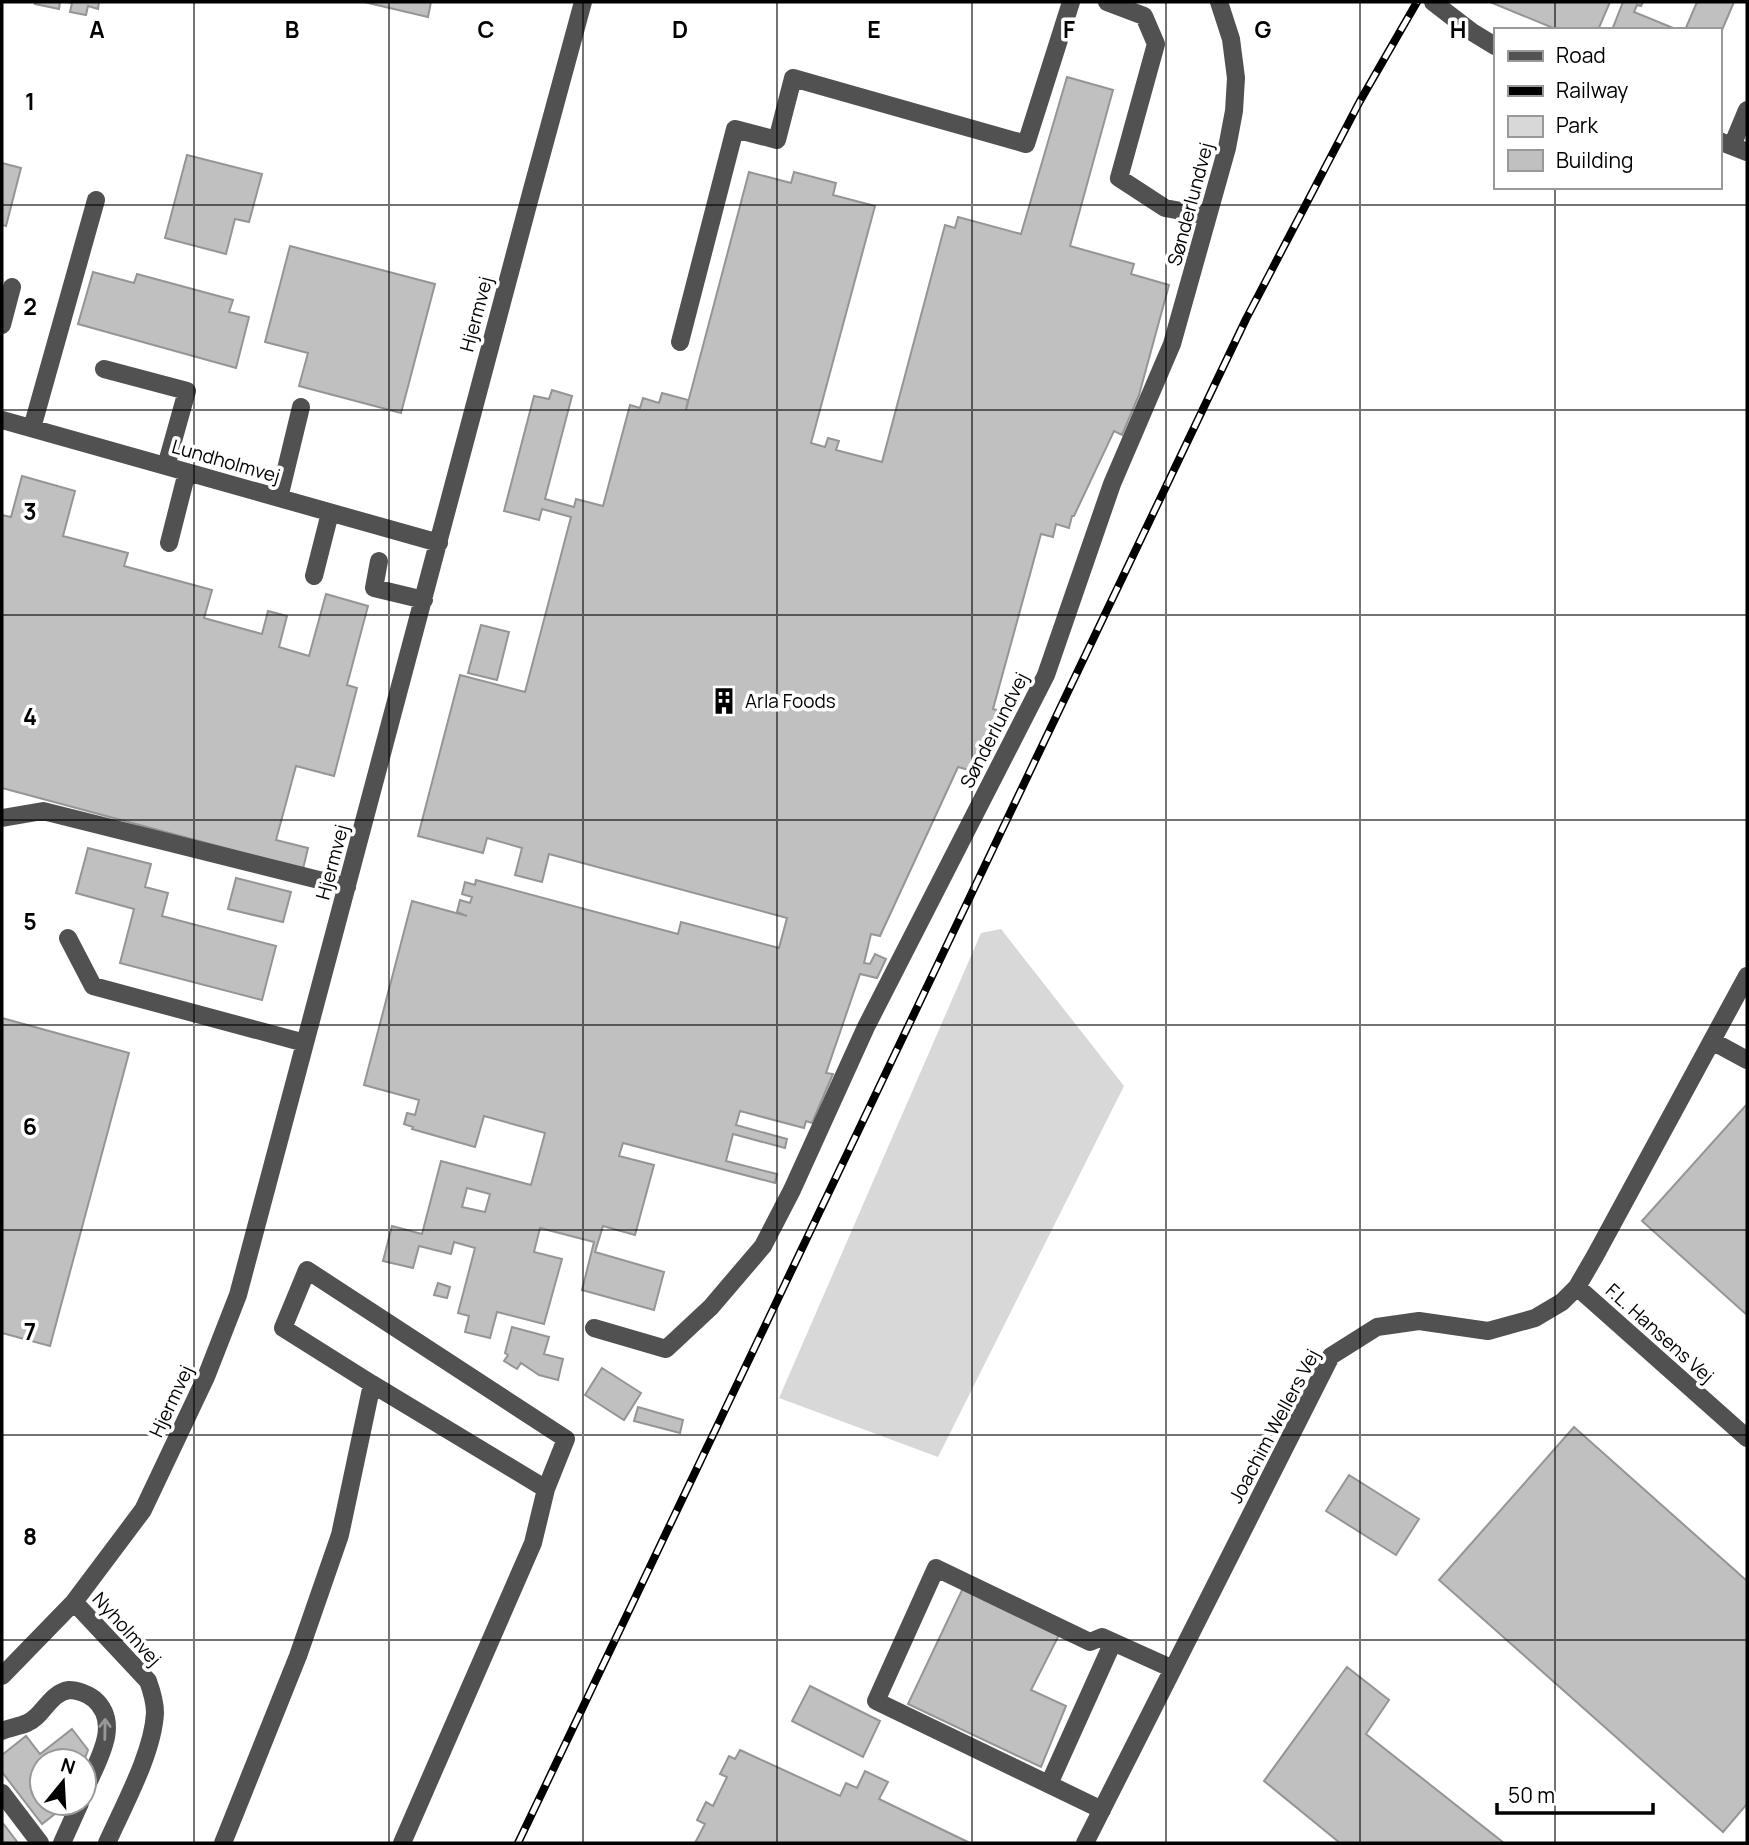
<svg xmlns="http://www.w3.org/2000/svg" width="1749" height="1845" viewBox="0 0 1749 1845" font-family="Manrope,sans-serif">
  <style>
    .green { fill: #d8d8d8 }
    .building { fill: #c0c0c0; stroke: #959595; stroke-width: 2; fill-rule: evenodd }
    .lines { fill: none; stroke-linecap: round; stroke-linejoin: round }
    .minor { stroke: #515151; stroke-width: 18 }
    .rail-casing { stroke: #000; stroke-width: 8 }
    .rail { stroke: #fff; stroke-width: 5; stroke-dasharray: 16; stroke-linecap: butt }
    .oneway { stroke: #979797 }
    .grid { fill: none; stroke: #000; stroke-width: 2; stroke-opacity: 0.55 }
    .labels { text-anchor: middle; stroke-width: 7; stroke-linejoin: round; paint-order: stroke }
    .street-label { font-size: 19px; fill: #000; stroke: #fff }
    .poi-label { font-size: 19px; fill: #000; stroke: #fff; text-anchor: start }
    .grid-label { font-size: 23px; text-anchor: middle; font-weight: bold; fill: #000; stroke: #fff; stroke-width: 7; stroke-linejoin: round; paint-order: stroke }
  </style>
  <rect width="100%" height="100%" fill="#fff"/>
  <!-- green -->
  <path class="green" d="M 1001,929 L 1124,1086 L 938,1457 L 779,1398 L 981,933 Z"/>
  <!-- building -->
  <path class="building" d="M 36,2 L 60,2 L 59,9 L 35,4 Z
    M 66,2 L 99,2 L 98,9 L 88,6 L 86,15 L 70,12 L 72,3 Z
    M 364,2 L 431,2 L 428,17 Z
    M 1490,2 L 1610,2 L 1598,30 L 1558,30 Z
    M 1623,2 L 1643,2 L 1641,6 L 1637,5 L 1634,12 L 1678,30 L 1612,30 Z
    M 1697,2 L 1734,2 L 1719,37 L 1719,30 L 1685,30 Z
    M 1067,77 L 1113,90 L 1070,246 L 1134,264 L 1131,274 L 1169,285 L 1139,395 L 1122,435 L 1114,431 L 1074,516 L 1072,516 L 1069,528 L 1056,524 L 1053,537 L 1041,534 L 993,709 L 1008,713 L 980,773 L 958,767 L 880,936 L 871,934 L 864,963 L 870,964 L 875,954 L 886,959 L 877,978 L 860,974 L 826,1073 L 833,1074 L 812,1123 L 806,1121 L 804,1128 L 740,1111 L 736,1125 L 787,1139 L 785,1148 L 733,1134 L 726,1161 L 777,1174 L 775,1183 L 623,1143 L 619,1156 L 654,1165 L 635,1235 L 603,1226 L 595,1252 L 664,1272 L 654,1310 L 582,1290 L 594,1242 L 540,1228 L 534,1252 L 562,1259 L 544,1324 L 497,1312 L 490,1338 L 465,1332 L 469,1316 L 458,1313 L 475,1248 L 454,1242 L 451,1254 L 419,1246 L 413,1268 L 383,1261 L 392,1226 L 422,1234 L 441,1161 L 531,1185 L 545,1133 L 484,1116 L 475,1147 L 412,1129 L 413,1127 L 404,1124 L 407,1113 L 415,1115 L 419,1100 L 364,1085 L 412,901 L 467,916 L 457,912 L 460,900 L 470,903 L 472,897 L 462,894 L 465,882 L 475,885 L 476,880 L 678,934 L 681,922 L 779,948 L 787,918 L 549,854 L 542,882 L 515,875 L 522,848 L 487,838 L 483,853 L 418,836 L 460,675 L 525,692 L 571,517 L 542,509 L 539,520 L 504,511 L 534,396 L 549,399 L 552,390 L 572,396 L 545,499 L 574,507 L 576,499 L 603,506 L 630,405 L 640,408 L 643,398 L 659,403 L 662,393 L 688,400 L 686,410 L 749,172 L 791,183 L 794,172 L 836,183 L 833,195 L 875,206 L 811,443 L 825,447 L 828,438 L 839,441 L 836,450 L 882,462 L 945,225 L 955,228 L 958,217 L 1021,234 ZM 467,1188 L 490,1194 L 485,1212 L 462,1207 Z
    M 187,155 L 262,174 L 249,222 L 235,219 L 226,254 L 165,238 Z
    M 2,163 L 21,168 L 6,226 L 2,225 Z
    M 290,246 L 435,284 L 401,413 L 299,386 L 308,353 L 265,342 Z
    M 93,272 L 134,283 L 137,274 L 233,300 L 229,312 L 249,317 L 236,368 L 78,324 Z
    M 22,476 L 75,491 L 63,536 L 128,553 L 124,566 L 212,590 L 204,618 L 262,634 L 268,611 L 287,616 L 279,647 L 309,656 L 326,594 L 368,606 L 347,685 L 357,688 L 334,776 L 296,766 L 276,840 L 308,848 L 303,869 L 2,788 L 2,515 L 11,517 Z
    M 481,625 L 509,632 L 497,680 L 468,673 Z
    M 88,848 L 151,864 L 145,887 L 168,893 L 162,916 L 276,946 L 262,1000 L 120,963 L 134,909 L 76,893 Z
    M 236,878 L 291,892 L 283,922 L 228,909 Z
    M 2,1018 L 129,1053 L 50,1346 L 2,1333 Z
    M 1747,1104 L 1747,1315 L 1642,1221 Z
    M 438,1283 L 450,1287 L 447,1298 L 434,1295 Z
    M 512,1327 L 549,1337 L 544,1354 L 563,1359 L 558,1380 L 539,1375 L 521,1363 L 517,1369 L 504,1361 L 508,1355 L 505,1353 Z
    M 602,1368 L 641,1393 L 624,1420 L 585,1395 Z
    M 638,1407 L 683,1420 L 680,1433 L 634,1421 Z
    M 1574,1427 L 1747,1581 L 1747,1804 L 1723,1832 L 1439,1580 Z
    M 1349,1475 L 1419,1519 L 1396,1555 L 1326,1511 Z
    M 963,1588 L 1060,1633 L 1031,1690 L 1066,1706 L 1041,1767 L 908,1704 Z
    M 1347,1667 L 1389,1700 L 1366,1734 L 1504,1843 L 1340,1843 L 1264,1781 Z
    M 810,1686 L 880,1721 L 863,1757 L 792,1721 Z
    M 72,1729 L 88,1750 L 84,1761 L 42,1761 L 42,1803 L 69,1803 L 42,1824 L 2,1772 L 2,1755 L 26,1736 L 40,1754 Z
    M 740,1750 L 840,1796 L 846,1783 L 857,1788 L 865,1771 L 888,1782 L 879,1799 L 970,1843 L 695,1843 L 705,1824 L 697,1820 L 706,1802 L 713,1806 L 727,1777 L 720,1774 L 729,1756 L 735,1759 Z
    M 2,1822 L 18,1843 L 2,1843 Z"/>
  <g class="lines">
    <!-- minor -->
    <path class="minor" d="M 1107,2 L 1144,16 L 1156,44 L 1119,178 L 1165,208 L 1208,216
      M 1433,2 L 1472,32 L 1495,46
      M 1719,141 L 1747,152
      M 1732,146 L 1747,110
      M 2,325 L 12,287
      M 680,342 L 735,129 L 777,140 L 793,78 L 1026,144 L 1071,2
      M 104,369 L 187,391 L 166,466
      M 2,420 L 439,543
      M 32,428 L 96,200
      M 279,498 L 301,407
      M 169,543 L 187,472
      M 379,561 L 374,588 L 424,600
      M 314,576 L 330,513
      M 2,818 L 43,811 L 347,887
      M 68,938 L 93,986 L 305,1043
      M 1712,1041 L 1747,1060
      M 1577,1287 L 1747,1438
      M 594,1328 L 666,1349 L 711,1307 L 763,1246 L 792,1190 L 866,1027 L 1046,675 L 1112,484 L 1172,344 L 1227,148 L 1234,111 L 1236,78 L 1231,39 L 1219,2
      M 372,1384 L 546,1489
      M 74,1602 L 148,1681 C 152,1692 155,1702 155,1713 C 153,1753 123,1807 107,1843
      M 2,1676 L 74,1602 L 143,1510 L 206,1377 L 238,1295 C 355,864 465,432 583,2
      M 2,1731 C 10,1727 18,1727 27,1723 C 43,1717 49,1693 69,1690 C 77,1690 88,1694 94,1699 C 123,1724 96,1763 84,1792
      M 1049,1784 L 1113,1642
      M 2,1793 L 40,1843
      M 1102,1810 L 876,1701 L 936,1568 L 1090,1642 L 1102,1637 L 1173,1669
      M 62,1843 L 80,1803
      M 223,1843 L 298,1656 L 340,1535 L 372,1384 L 283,1328 L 307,1270 L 566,1439 L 546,1489 L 533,1543 L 402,1843
      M 1085,1843 L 1331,1356 L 1377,1327 L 1419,1321 L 1488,1331 L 1535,1318 L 1562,1302 L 1577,1287 L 1595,1256 L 1747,976"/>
    <defs>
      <path id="rail" d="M 518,1843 L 1246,319 L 1360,101 L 1417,2"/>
    </defs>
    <!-- rail casing -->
    <use href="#rail" class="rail-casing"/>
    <!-- rail -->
    <use href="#rail" class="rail"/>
  </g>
  <!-- one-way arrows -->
  <defs><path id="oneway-shaft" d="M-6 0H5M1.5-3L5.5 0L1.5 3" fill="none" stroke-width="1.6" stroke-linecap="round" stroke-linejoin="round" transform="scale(1.75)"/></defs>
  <use class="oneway" href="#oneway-shaft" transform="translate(105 1729) rotate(-89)"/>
  <!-- grid -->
  <path class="grid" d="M 194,2 L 194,1843M 389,2 L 389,1843M 583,2 L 583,1843M 777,2 L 777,1843M 972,2 L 972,1843M 1166,2 L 1166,1843M 1360,2 L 1360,1843M 1555,2 L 1555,30M 1555,187 L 1555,1843M 2,205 L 1747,205M 2,410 L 1747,410M 2,615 L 1747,615M 2,820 L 1747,820M 2,1025 L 1747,1025M 2,1230 L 1747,1230M 2,1435 L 1747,1435M 2,1640 L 1747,1640"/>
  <!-- icons -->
  <defs>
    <symbol id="building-bare" viewBox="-9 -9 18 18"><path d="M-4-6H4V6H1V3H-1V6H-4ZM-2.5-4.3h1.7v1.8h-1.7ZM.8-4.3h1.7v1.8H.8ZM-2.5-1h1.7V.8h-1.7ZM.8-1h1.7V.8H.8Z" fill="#000" stroke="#fff" stroke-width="2.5" paint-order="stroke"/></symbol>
  </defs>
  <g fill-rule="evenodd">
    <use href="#building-bare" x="705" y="682" width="38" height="38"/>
  </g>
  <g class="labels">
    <!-- street labels -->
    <g class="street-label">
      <text transform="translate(1190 204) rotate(-75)" y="7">Sønderlundvej</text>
      <text transform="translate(476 314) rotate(-75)" y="7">Hjermvej</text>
      <text transform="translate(226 461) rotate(16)" y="7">Lundholmvej</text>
      <text transform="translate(994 730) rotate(-63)" y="7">Sønderlundvej</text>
      <text transform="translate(332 862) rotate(-75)" y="7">Hjermvej</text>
      <text transform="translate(1660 1333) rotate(42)" y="7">F.L. Hansens Vej</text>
      <text transform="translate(171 1401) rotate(-65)" y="7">Hjermvej</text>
      <text transform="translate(1274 1426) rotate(-62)" y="7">Joachim Wellers Vej</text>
      <text transform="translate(127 1629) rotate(48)" y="7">Nyholmvej</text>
    </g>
    <!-- poi labels -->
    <g class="poi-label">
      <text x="745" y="708">Arla Foods</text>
    </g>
  </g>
  <g class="grid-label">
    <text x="97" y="38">A</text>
    <text x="292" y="38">B</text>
    <text x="486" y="38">C</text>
    <text x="680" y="38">D</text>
    <text x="874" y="38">E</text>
    <text x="1069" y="38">F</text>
    <text x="1263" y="38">G</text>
    <text x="1458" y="38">H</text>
    <text x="30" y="110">1</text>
    <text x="30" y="315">2</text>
    <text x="30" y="520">3</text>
    <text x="30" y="725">4</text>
    <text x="30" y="930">5</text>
    <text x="30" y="1135">6</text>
    <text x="30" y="1340">7</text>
    <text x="30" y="1545">8</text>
  </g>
  <!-- border -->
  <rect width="1749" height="1845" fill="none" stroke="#000000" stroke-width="7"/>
  <!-- legend -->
  <rect x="1494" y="28" width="228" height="161" fill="#ffffff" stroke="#999999" stroke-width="2"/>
  <rect x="1508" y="51" width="35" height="10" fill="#515151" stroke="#999999" stroke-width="2"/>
  <text x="1556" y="63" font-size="21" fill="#000000">Road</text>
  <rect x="1508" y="86" width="35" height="10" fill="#000000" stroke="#999999" stroke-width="2"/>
  <text x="1556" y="98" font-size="21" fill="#000000">Railway</text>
  <rect x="1508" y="116" width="35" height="21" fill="#d8d8d8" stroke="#999999" stroke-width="2"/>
  <text x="1556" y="133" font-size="21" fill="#000000">Park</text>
  <rect x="1508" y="150" width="35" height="21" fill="#c0c0c0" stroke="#999999" stroke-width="2"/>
  <text x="1556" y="168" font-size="21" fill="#000000">Building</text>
  <!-- north arrow -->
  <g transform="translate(63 1782) rotate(18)"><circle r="33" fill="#ffffff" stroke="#999999" stroke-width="2"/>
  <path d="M0-5L12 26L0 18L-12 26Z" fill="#000000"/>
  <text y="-10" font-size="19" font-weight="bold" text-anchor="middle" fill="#000000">N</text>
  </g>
  <!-- scale -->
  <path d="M1497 1803v10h156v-10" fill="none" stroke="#000000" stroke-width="3.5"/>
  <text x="1508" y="1803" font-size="21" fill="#000000" stroke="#ffffff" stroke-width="5" paint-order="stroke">50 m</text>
</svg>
